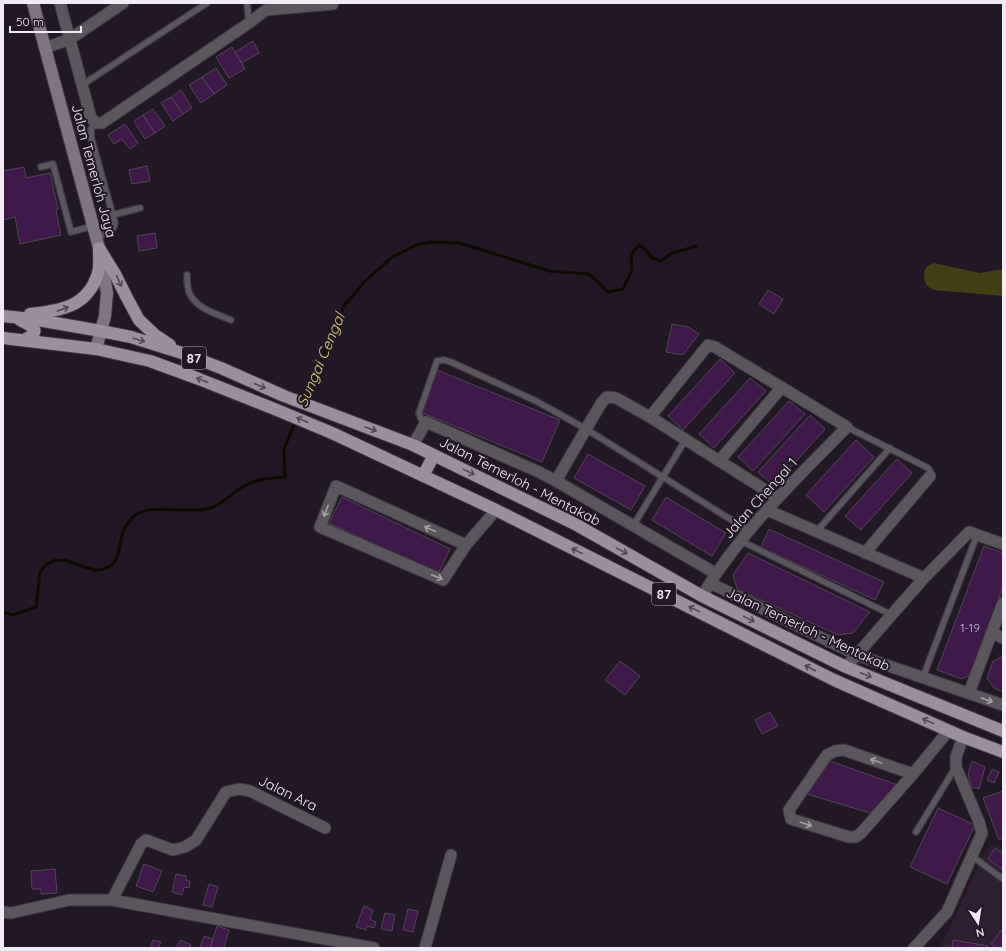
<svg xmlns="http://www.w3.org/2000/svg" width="1006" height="951" viewBox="0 0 1006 951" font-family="Quicksand,sans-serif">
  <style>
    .built { fill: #2e1e32 }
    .green { fill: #443e15 }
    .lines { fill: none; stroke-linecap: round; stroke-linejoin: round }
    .stream { stroke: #0f0b00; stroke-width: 3 }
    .building { fill: #3f194a; stroke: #524556 }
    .lane-casing { stroke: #3f3542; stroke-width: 8 }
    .street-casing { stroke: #3f3542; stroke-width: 13 }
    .secondary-casing { stroke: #3f3542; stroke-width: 14 }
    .primary-casing { stroke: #3f3542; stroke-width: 14 }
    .lane { stroke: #5b555d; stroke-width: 5.5 }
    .street { stroke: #5b555d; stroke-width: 11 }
    .secondary { stroke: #7f7582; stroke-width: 12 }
    .primary { stroke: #9b8f9f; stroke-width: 12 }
    .oneway { stroke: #524756 }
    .oneway2 { stroke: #a6a0a9 }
    .labels { text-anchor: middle; stroke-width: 4; stroke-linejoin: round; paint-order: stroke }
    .number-label { font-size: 12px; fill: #c5b6ca }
    .shield { fill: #221725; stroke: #b4abb7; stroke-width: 1 }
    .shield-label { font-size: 13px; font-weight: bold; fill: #f2eaf5 }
    .street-label { font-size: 14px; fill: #f2eaf5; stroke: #221725 }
    .water-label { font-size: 15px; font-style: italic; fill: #dccd66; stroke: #221725 }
  </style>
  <rect width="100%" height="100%" fill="#221725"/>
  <!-- built -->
  <path class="built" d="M 997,844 L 1003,848 L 1003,948 L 940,948 L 981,861 L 990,845 Z"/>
  <!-- green -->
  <path class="green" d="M 934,263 L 980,273 L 1003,269 L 1003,296 L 934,290 L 927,286 C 923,278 923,273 927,266 Z"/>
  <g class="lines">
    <!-- stream -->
    <path class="stream" d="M 304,400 L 344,306 L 365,281 L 391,258 L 416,245 L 431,242 L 460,243 L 549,271 L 589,274 L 608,292 L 623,289 L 632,270 L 631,255 L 639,245 L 646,250 L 652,258 L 661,261 L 672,253 L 697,246
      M 3,612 L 13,615 L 36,607 L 40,572 C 42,569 45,565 49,563 C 69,551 90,580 110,566 C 120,559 119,545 122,535 C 123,530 129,521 133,517 C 148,501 192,516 213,507 C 224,503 233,492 244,486 C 256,479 271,478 285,477 L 284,449 L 296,420"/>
  </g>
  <!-- building -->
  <path class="building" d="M 253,41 L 259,53 L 242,63 L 235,52 Z
    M 232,47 L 245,69 L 229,78 L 216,57 Z
    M 216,68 L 227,85 L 214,94 L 202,77 Z
    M 202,77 L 214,94 L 201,103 L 189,85 Z
    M 181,90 L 192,108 L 183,114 L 171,97 Z
    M 171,97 L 183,114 L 173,121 L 161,103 Z
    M 153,109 L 165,126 L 155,133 L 143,115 Z
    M 143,115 L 155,133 L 145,139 L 134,121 Z
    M 125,124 L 138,143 L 130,149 L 122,139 L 114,144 L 108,135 Z
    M 147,166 L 150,181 L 132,184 L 129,170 Z
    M 24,167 L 26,178 L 50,173 L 58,209 L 56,210 L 61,235 L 20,244 L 15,217 L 3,220 L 3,171 Z
    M 155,233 L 157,248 L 139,251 L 137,236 Z
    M 768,290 L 783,299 L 774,314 L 759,304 Z
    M 672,324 L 688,327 L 699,334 L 683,355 L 666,352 Z
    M 720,359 L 735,373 L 683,430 L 668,416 Z
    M 437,370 L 560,420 L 542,462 L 420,412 Z
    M 750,378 L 766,391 L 714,448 L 699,434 Z
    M 789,401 L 805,414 L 753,471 L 738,457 Z
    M 810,415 L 825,429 L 774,486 L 758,472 Z
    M 856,440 L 874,457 L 824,512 L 806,495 Z
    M 588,454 L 645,486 L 631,510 L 574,478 Z
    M 897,459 L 912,473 L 861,530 L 845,516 Z
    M 342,497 L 450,549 L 438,574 L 329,523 Z
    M 666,497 L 726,533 L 712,556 L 652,520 Z
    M 769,529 L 884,582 L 875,600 L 761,547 Z
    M 984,546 L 1003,553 L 1003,587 L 970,675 L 962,679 L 937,670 Z
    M 748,553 L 870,612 L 853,633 L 838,635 L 737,589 L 733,575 Z
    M 1003,656 L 1003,692 L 994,688 L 987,678 L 993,661 Z
    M 620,661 L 640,676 L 625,695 L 605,680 Z
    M 770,712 L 778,726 L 762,734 L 755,720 Z
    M 830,761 L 898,785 L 870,813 L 807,794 Z
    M 972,761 L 985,767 L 979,789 L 971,787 L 968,774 Z
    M 992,769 L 999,772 L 994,783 L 987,780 Z
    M 1003,791 L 1003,838 L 999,840 L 983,798 Z
    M 938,808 L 975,825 L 947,884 L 910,867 Z
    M 995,848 L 1003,854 L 1003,870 L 988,859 Z
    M 144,864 L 162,871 L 153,892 L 136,886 Z
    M 55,869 L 57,893 L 41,894 L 41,889 L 32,889 L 31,871 Z
    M 176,874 L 186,876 L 186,880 L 190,881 L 189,888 L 184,887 L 182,895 L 172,892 Z
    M 209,884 L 218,887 L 212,907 L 203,905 Z
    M 364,906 L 373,910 L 370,919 L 376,922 L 374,928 L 367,926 L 366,930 L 356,927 Z
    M 408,909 L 418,911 L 413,932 L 403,930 Z
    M 385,913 L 395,915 L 392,931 L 381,929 Z
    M 217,926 L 229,930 L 224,948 L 210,948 Z
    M 1003,928 L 1003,948 L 996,948 L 991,944 Z
    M 204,936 L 213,939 L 210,948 L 200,948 Z
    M 153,940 L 161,942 L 158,948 L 150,948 Z
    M 181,940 L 191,945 L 189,948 L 176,948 Z
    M 953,940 L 988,946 L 988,948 L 952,948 Z"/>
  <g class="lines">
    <defs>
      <path id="lane" d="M 247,3 L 249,23
        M 82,85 L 207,3
        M 96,123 L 91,129 L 91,137 L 115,223 L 114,227 L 109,233 L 96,237
        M 41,167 L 53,164 L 71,232 L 93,226
        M 112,215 L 140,208
        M 187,275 C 187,281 187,289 190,294 C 197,309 217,314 231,320
        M 426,422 L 421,419 L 419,413 L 437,361 L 444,360 L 451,362 L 536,401 L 586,429 L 749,531
        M 847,427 L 928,468 L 930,471 L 930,476
        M 633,526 L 686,439
        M 816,532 L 890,448
        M 741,541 L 892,615
        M 923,677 L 977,535
        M 916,832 L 955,768
        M 972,856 L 1003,879"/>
      <path id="street" d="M 60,3 L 91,118 L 96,123 L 102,123 L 249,23 L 266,10 L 333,4 L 333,3
        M 45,48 L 70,39 L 123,3
        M 650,417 L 708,345 L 715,347 L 847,427 C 795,480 740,532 702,596
        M 413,445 L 426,422 L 539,472 L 556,481 L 715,573
        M 720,460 L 782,387
        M 556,481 L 586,429 L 602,402 L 607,397 L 616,398 L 650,417 L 778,498
        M 767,510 L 924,578
        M 466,545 L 336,486 L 320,527 L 443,580 L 466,545 L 496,510
        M 865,553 L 930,476
        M 710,583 L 857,655 L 1003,705
        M 992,633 L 1003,638
        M 846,667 L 924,578 L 969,532 L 1003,544
        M 969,693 L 1003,603
        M 913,774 L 844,750 L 835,751 L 827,755 L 789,810 L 791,819 L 849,837 L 856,837 L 861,833 L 913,774 L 949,730
        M 112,900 L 141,844 L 146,840 L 173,850 L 185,847 L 196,840 L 226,792 L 239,789 L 250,791 L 325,828
        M 3,912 L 11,913 L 69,900 L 112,900 L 374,948
        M 425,948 L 451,855
        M 914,948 L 947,912 L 982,833 L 979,822 L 956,767 L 956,757 L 963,737"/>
      <path id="secondary" d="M 33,3 L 99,248 L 107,293 L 105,316 L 96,349"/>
      <path id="primary" d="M 99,248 L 115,274 L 126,296 L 139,320 L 155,335 L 170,345
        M 30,314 C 60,311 88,307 98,273 C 100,266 99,256 99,248
        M 3,316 L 32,319 L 101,331 L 131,337 L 182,353 L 221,368 L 284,396 L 413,445 L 575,524 L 702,596 L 846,667 L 1003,731
        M 20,320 C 33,327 43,331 24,340
        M 3,338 L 96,349 L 150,361 L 199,379 L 277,410 L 332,433 L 496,510 L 834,680 L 963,737 L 1003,752
        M 423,476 L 434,455"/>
    </defs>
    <!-- lane casing -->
    <use href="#lane" class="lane-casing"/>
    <!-- street casing -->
    <use href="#street" class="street-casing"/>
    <!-- secondary casing -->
    <use href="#secondary" class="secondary-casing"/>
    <!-- primary casing -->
    <use href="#primary" class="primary-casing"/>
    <!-- lane -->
    <use href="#lane" class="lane"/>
    <!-- street -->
    <use href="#street" class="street"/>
    <!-- secondary -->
    <use href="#secondary" class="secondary"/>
    <!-- primary -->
    <use href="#primary" class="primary"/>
  </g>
  <!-- one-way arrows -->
  <defs><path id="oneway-shaft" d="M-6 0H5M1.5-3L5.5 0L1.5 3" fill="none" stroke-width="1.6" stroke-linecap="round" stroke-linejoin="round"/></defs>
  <g class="oneway">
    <use href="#oneway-shaft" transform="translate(119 281) rotate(66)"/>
    <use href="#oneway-shaft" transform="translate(63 309) rotate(-19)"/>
    <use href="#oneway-shaft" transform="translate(139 340) rotate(17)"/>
    <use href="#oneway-shaft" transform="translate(202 380) rotate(-159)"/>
    <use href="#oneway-shaft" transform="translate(260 386) rotate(24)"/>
    <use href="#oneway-shaft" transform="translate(302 420) rotate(-157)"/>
    <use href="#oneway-shaft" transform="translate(371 429) rotate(20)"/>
    <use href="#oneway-shaft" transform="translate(469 472) rotate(26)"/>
    <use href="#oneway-shaft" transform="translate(577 551) rotate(-154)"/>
    <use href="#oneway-shaft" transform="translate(622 551) rotate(29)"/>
    <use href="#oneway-shaft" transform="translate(694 609) rotate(-154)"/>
    <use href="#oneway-shaft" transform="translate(749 619) rotate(26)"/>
    <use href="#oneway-shaft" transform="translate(810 668) rotate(-153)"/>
    <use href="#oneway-shaft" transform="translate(866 675) rotate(22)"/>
    <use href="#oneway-shaft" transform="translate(928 721) rotate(-156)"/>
  </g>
  <g class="oneway2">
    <use href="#oneway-shaft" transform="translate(326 511) rotate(111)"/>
    <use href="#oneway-shaft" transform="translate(430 529) rotate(-156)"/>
    <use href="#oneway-shaft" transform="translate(437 577) rotate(21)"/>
    <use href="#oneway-shaft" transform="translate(987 700) rotate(19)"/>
    <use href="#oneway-shaft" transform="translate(876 761) rotate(-161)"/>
    <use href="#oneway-shaft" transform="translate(806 824) rotate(18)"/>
  </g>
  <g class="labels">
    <!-- number labels -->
    <g class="number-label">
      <text x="970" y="632">1-19</text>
    </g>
    <!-- shield labels -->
    <g class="shield">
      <rect x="182" y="347" width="24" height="22" rx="3"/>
      <rect x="652" y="583" width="24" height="22" rx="3"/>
    </g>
    <g class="shield-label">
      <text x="194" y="363">87</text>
      <text x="664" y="599">87</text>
    </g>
    <!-- street labels -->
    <g class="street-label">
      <text transform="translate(94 171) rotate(75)" y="5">Jalan Temerloh Jaya</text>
      <text transform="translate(520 481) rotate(27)" y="5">Jalan Temerloh - Mentakab</text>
      <text transform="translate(760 498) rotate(-48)" y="5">Jalan Chengal 1</text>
      <text transform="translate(808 629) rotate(25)" y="5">Jalan Temerloh - Mentakab</text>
      <text transform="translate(288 793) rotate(26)" y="5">Jalan Ara</text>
    </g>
    <!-- water labels -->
    <g class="water-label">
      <text transform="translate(321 360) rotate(-67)" y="5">Sungai Cengal</text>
    </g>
  </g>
  <!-- border -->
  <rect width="1006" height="951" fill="none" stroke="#f2eaf5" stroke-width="8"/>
  <!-- north arrow -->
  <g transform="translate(978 923) rotate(168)" stroke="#221725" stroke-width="3" paint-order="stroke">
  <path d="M0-3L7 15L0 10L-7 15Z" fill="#f2eaf5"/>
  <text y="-6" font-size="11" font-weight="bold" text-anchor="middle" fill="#f2eaf5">N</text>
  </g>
  <!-- scale -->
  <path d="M10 26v6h71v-6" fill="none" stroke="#f2eaf5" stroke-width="2"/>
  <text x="16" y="26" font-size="12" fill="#f2eaf5" stroke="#221725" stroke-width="3" paint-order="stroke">50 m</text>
</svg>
